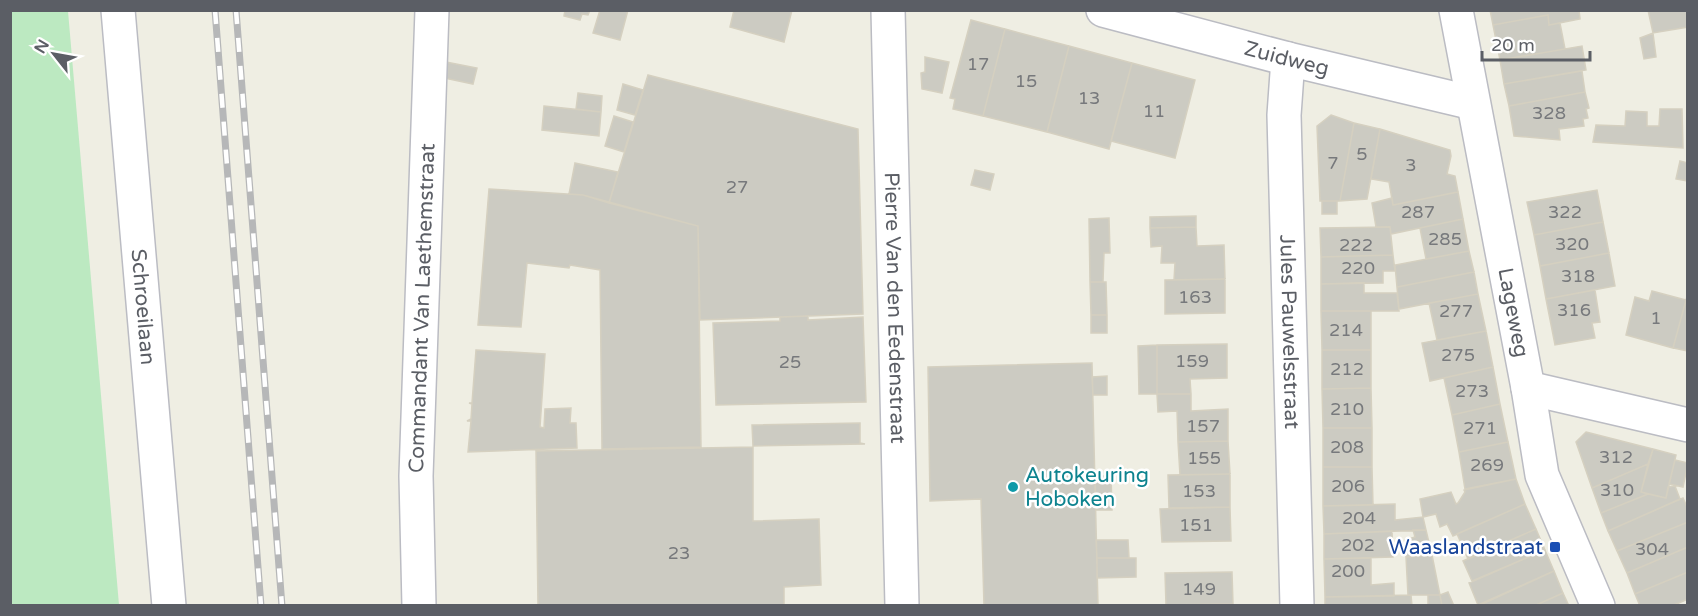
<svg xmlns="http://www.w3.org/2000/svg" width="1698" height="616" viewBox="0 0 1698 616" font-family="'Varela Round',sans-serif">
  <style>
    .green { fill: #bce9c1 }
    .building { fill: #cccbc2; stroke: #d5d0c0; stroke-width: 1.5 }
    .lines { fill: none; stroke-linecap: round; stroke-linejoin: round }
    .minor-casing { stroke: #bbbcc3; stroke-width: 36 }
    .tertiary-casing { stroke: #bbbcc3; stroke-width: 36 }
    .minor { stroke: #fff; stroke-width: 33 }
    .tertiary { stroke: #fff; stroke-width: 33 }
    .rail-casing { stroke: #b6b7b8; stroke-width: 7 }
    .rail { stroke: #fff; stroke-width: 4.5; stroke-dasharray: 14; stroke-linecap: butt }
    .culture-dot { fill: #0f9aa8; stroke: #fff; stroke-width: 2 }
    .transit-dot { fill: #1a4fb4; stroke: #fff; stroke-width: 2 }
    .labels { text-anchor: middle; stroke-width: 5; stroke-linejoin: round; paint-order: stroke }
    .number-label { font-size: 18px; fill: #77797c }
    .street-label { font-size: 21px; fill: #5b5e65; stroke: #fff }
    .culture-label { font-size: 21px; fill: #0d838f; stroke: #fff; text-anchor: start }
    .transit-label { font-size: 21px; fill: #164399; stroke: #fff; text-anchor: end }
  </style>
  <rect width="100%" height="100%" fill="#efeee3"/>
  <!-- green -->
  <path class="green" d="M 10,11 L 68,11 L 119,605 L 11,605 Z"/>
  <!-- building -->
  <path class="building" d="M 565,10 L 590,10 L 588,15 L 582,14 L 580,20 L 564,16 Z
    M 600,10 L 628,10 L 620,40 L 593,33 Z
    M 734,10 L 792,10 L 784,42 L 730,27 Z
    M 1490,10 L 1579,10 L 1580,19 L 1549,25 L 1548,15 L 1493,25 Z
    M 1648,10 L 1688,10 L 1688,27 L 1653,33 Z
    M 1548,15 L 1549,25 L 1560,23 L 1565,49 L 1500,60 L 1493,25 Z
    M 971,20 L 1005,29 L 983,116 L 953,109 L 955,99 L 950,98 Z
    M 1005,29 L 1069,46 L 1047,132 L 983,116 Z
    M 1653,33 L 1656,57 L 1644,59 L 1640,38 Z
    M 1069,46 L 1132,63 L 1109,149 L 1047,132 Z
    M 1582,46 L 1586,70 L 1504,84 L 1500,60 Z
    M 925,57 L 949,62 L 942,93 L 922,89 L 921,73 L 925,72 Z
    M 446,62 L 477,68 L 473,84 L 444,78 Z
    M 1132,63 L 1195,80 L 1175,158 L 1111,141 Z
    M 1582,71 L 1585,92 L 1509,106 L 1504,84 Z
    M 648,75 L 858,129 L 863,314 L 700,320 L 698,226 L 609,203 Z
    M 623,84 L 643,90 L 635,115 L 617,110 Z
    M 1585,92 L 1589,108 L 1586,109 L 1588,118 L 1583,119 L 1584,126 L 1559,129 L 1560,140 L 1514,136 L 1509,106 Z
    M 578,93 L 602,96 L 601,112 L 576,109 Z
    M 544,106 L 601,112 L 599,136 L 542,130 Z
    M 1660,109 L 1682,109 L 1683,148 L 1593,142 L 1596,125 L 1625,126 L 1626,111 L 1647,112 L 1647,126 L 1659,126 Z
    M 1331,115 L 1354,123 L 1340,201 L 1320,201 L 1317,126 Z
    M 614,116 L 633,122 L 624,152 L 605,146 Z
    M 1354,123 L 1380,129 L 1367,199 L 1340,201 Z
    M 1380,129 L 1450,150 L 1451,156 L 1447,174 L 1455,176 L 1458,192 L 1393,205 L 1389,182 L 1371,179 Z
    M 1680,161 L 1688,163 L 1688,181 L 1676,179 Z
    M 575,163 L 618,172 L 609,203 L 583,195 L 569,194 Z
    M 975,170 L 994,174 L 990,190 L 971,185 Z
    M 489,189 L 583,195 L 698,226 L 701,447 L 602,449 L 600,270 L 570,265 L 569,268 L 527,263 L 521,327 L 478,325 Z
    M 1597,190 L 1603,222 L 1534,235 L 1527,202 Z
    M 1458,192 L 1463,219 L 1391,234 L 1390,227 L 1376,227 L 1372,203 L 1392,198 L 1393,205 Z
    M 1322,201 L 1337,201 L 1337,214 L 1322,214 Z
    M 1196,216 L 1196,227 L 1150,228 L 1150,217 Z
    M 1109,218 L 1110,253 L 1104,253 L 1103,282 L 1090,282 L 1089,219 Z
    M 1463,219 L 1469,251 L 1426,259 L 1420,228 Z
    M 1603,222 L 1609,253 L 1540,266 L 1534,235 Z
    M 1196,227 L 1197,246 L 1224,245 L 1225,279 L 1174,280 L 1175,263 L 1161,263 L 1162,246 L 1151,247 L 1150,228 Z
    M 1390,227 L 1393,255 L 1321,257 L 1320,228 Z
    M 1469,251 L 1474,272 L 1397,287 L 1395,265 Z
    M 1609,253 L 1615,286 L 1546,299 L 1540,266 Z
    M 1393,255 L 1395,271 L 1383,271 L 1383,283 L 1321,284 L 1321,257 Z
    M 1474,272 L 1478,294 L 1399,309 L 1397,287 Z
    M 1225,279 L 1225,313 L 1165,314 L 1165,280 Z
    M 1090,282 L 1106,282 L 1107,315 L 1091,315 Z
    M 1364,283 L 1364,293 L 1397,293 L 1399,311 L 1321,311 L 1321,284 Z
    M 1595,290 L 1600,322 L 1592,323 L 1595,338 L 1555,345 L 1546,299 Z
    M 1652,291 L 1686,300 L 1673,348 L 1626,335 L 1635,297 L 1649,301 Z
    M 1688,293 L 1688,351 L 1673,348 Z
    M 1478,294 L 1486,331 L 1437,340 L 1429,303 Z
    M 1321,311 L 1371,311 L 1371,350 L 1322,350 Z
    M 1091,315 L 1107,315 L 1107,333 L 1091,333 Z
    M 808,316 L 808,320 L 863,317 L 866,402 L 716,405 L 713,323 L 780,321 L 780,317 Z
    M 1486,331 L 1493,367 L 1430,381 L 1422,343 Z
    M 1227,344 L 1227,378 L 1190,379 L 1191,394 L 1157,394 L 1157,345 Z
    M 1157,345 L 1157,394 L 1139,394 L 1138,346 Z
    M 476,350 L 545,354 L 540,427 L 544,428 L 545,409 L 571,408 L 570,423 L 576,423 L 577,448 L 468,452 L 471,421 L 467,421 L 471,419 L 472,404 L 469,403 L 472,403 Z
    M 1322,350 L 1371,350 L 1371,388 L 1322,389 Z
    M 1092,363 L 1098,606 L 984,606 L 981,499 L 930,501 L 928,367 Z
    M 1493,367 L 1500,404 L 1452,415 L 1444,378 Z
    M 1107,376 L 1107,395 L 1093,395 L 1092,377 Z
    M 1371,388 L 1372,428 L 1323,428 L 1322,389 Z
    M 1157,394 L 1191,394 L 1191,411 L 1228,409 L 1228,441 L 1178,442 L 1177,411 L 1158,412 Z
    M 1500,404 L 1508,442 L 1459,452 L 1452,415 Z
    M 860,423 L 860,443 L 865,444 L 753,446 L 752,425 Z
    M 1323,428 L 1372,428 L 1372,467 L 1323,467 Z
    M 1586,432 L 1653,449 L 1648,464 L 1592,488 L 1576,442 Z
    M 1228,441 L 1230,474 L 1180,475 L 1178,442 Z
    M 1508,442 L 1516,479 L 1465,489 L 1459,452 Z
    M 753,447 L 753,521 L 819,519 L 821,585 L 784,587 L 784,606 L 538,606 L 536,451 Z
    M 1653,449 L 1676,455 L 1666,498 L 1641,492 Z
    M 1675,460 L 1688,463 L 1683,487 L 1669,484 Z
    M 1648,464 L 1641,492 L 1648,494 L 1601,513 L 1592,488 Z
    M 1323,467 L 1372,467 L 1373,505 L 1323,506 Z
    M 1230,474 L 1230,507 L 1169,508 L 1168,475 Z
    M 1095,476 L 1111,476 L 1112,510 L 1096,510 Z
    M 1516,479 L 1525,504 L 1453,536 L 1447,524 L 1440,527 L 1436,514 L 1423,517 L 1420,499 L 1451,492 L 1456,504 L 1458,503 L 1465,492 L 1464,490 Z
    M 1675,486 L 1680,499 L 1608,531 L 1601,513 L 1648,494 L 1666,498 L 1668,487 Z
    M 1683,498 L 1688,509 L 1688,522 L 1617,551 L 1608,531 Z
    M 1395,504 L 1395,520 L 1423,517 L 1426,530 L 1324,534 L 1323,506 Z
    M 1525,504 L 1536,529 L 1468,559 L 1457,534 Z
    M 1230,507 L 1231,541 L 1162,542 L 1160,509 Z
    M 1688,522 L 1688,547 L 1627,573 L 1617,551 Z
    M 1536,529 L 1545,550 L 1472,581 L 1463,561 Z
    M 1413,530 L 1426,530 L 1432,555 L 1406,557 L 1405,540 L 1415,537 Z
    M 1392,531 L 1393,557 L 1324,559 L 1324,534 Z
    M 1096,540 L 1128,540 L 1129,558 L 1097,558 Z
    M 1688,547 L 1688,572 L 1635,594 L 1627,573 Z
    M 1545,550 L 1554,571 L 1478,605 L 1469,583 Z
    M 1432,555 L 1440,595 L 1408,595 L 1406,557 Z
    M 1097,558 L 1136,558 L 1136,577 L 1097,578 Z
    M 1371,558 L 1371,585 L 1394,583 L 1394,596 L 1325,597 L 1324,559 Z
    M 1554,571 L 1563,593 L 1534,606 L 1478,606 Z
    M 1232,572 L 1233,604 L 1166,605 L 1165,573 Z
    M 1688,572 L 1688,599 L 1672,606 L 1640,606 L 1635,594 Z
    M 1448,592 L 1454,606 L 1442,606 L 1440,595 Z
    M 1563,593 L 1569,606 L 1534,606 Z
    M 1411,595 L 1412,606 L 1325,606 L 1325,597 Z
    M 1428,595 L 1440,595 L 1442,606 L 1428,606 Z"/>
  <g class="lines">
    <defs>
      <g id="minor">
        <path id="s1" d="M 888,10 L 902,606"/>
        <path id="s2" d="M 1103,10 L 1288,59 L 1473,103"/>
        <path id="s3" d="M 1456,10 L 1528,388 L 1542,475 L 1598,606"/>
        <path id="s4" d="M 1288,59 L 1284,115 L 1297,606"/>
        <path d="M 1528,388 L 1688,425"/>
        <path id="s5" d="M 419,606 L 416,476 L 432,10"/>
      </g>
      <g id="tertiary">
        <path id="s6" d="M 118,10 L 169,606"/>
      </g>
    </defs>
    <!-- minor casing -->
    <use href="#minor" class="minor-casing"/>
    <!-- tertiary casing -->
    <use href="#tertiary" class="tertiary-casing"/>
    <!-- minor -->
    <use href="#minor" class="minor"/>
    <!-- tertiary -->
    <use href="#tertiary" class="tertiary"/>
    <defs>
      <path id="rail" d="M 215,10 L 261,606
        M 236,10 L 282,606"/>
    </defs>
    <!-- rail casing -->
    <use href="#rail" class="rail-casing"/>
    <!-- rail -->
    <use href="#rail" class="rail"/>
  </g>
  <!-- markers -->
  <circle class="culture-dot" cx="1013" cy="487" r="6"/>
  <rect class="transit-dot" x="1549" y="541" width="12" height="12" rx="3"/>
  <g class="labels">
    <!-- number labels -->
    <g class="number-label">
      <text x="978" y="70">17</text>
      <text x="1026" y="87">15</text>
      <text x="1089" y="104">13</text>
      <text x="1154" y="117">11</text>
      <text x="1549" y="119">328</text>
      <text x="1362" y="160">5</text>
      <text x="1333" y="169">7</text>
      <text x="1411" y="171">3</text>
      <text x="737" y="193">27</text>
      <text x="1418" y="218">287</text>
      <text x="1565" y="218">322</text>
      <text x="1445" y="245">285</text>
      <text x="1572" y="250">320</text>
      <text x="1356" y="251">222</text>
      <text x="1358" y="274">220</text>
      <text x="1578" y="282">318</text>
      <text x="1195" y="303">163</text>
      <text x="1574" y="316">316</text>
      <text x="1456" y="317">277</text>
      <text x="1656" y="324">1</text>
      <text x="1346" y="336">214</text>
      <text x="1458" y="361">275</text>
      <text x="1192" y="367">159</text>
      <text x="790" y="368">25</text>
      <text x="1347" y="375">212</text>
      <text x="1472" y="397">273</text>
      <text x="1347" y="415">210</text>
      <text x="1203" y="432">157</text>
      <text x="1480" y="434">271</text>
      <text x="1347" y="453">208</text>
      <text x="1616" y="463">312</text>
      <text x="1204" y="464">155</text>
      <text x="1487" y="471">269</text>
      <text x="1348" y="492">206</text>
      <text x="1617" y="496">310</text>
      <text x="1199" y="497">153</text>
      <text x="1359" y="524">204</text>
      <text x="1196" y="531">151</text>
      <text x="1358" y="551">202</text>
      <text x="1652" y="555">304</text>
      <text x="679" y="559">23</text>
      <text x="1348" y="577">200</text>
      <text x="1199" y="595">149</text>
    </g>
    <!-- street labels -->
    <g class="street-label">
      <text dy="7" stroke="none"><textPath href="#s2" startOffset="190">Zuidweg</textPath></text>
      <text dy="7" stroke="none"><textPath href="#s6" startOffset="298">Schroeilaan</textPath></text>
      <text dy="7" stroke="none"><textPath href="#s5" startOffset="298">Commandant Van Laethemstraat</textPath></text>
      <text dy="7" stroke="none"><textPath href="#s1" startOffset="298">Pierre Van den Eedenstraat</textPath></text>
      <text dy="7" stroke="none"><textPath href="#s3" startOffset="308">Lageweg</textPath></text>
      <text dy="7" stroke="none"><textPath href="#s4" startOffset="273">Jules Pauwelsstraat</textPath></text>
    </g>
    <!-- culture labels -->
    <g class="culture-label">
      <text x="1025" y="482">Autokeuring<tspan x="1025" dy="24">Hoboken</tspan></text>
    </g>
    <!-- transit labels -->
    <g class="transit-label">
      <text x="1543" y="554">Waaslandstraat</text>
    </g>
  </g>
  <!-- border -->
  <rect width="1698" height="616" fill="none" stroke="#5b5e65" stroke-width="24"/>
  <!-- north arrow -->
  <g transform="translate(54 54) rotate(301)" stroke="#ffffff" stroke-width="4.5" paint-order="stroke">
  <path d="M0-4.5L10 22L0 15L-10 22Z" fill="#5b5e65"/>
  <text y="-9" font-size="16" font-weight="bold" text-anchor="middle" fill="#5b5e65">N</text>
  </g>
  <!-- scale -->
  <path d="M1482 51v9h108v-9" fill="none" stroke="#5b5e65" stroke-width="3"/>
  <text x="1491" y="51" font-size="18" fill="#5b5e65" stroke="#ffffff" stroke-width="4.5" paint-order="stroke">20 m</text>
</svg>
